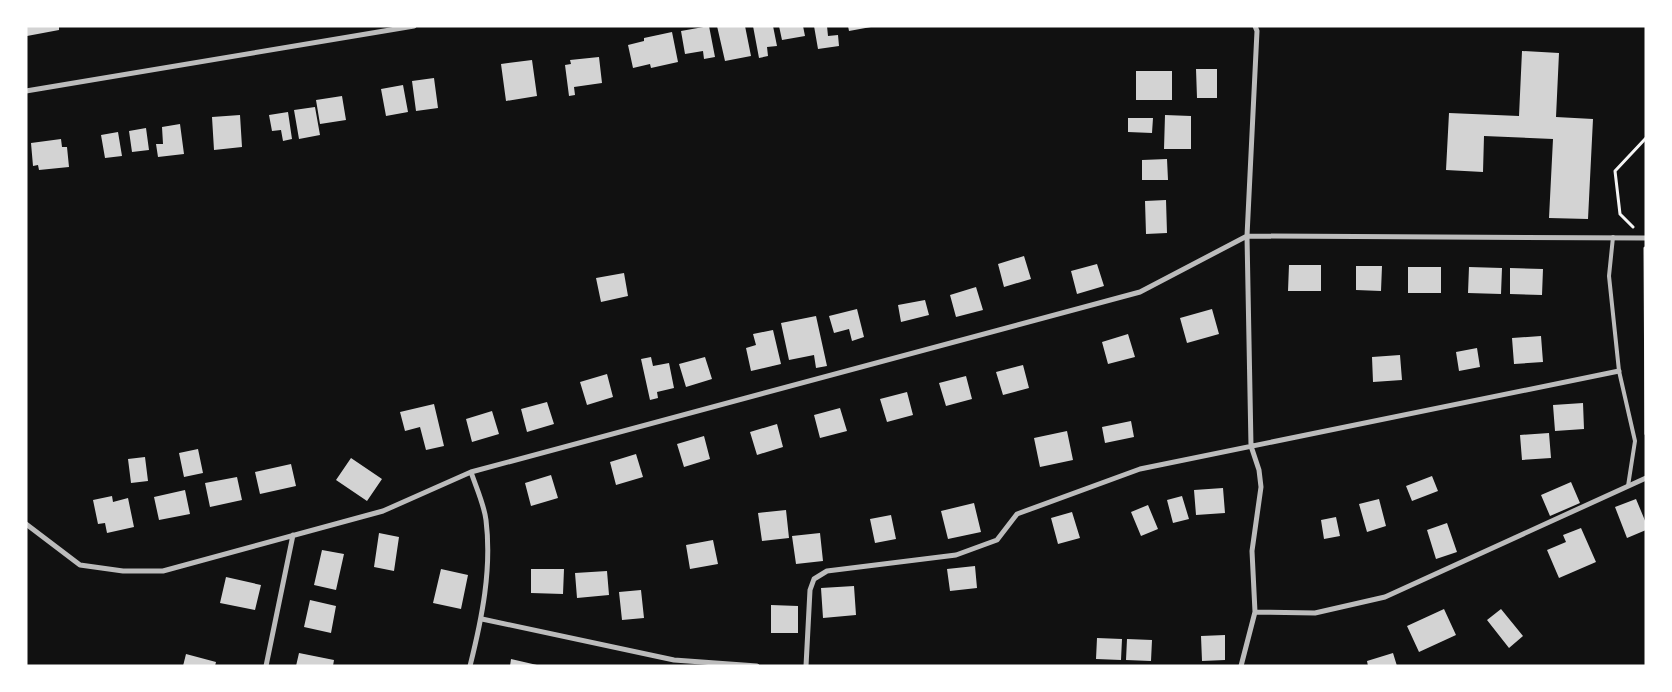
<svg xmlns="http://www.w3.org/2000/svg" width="1672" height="692" viewBox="0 0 1672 692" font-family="Arial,sans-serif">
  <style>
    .building { fill: #d3d3d3 }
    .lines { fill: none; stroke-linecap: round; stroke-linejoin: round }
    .path { stroke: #f5f5f5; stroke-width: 3 }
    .service { stroke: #bcbcbc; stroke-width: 4 }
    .minor { stroke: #bcbcbc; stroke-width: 5 }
  </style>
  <rect width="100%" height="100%" fill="#111"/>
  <!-- building -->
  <path class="building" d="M 26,26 L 59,26 L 59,30 L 27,36 Z
    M 709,26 L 715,57 L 704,59 L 703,51 L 685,54 L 681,31 Z
    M 717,26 L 745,26 L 751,56 L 725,61 Z
    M 753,26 L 773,26 L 777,46 L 767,47 L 768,56 L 759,58 Z
    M 779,26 L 803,26 L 805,36 L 782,40 Z
    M 814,26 L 827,26 L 828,36 L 838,35 L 839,46 L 818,49 Z
    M 848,26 L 871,26 L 871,27 L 849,31 Z
    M 672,32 L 678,62 L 651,68 L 650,64 L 633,68 L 628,45 L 644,41 L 644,38 Z
    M 1522,51 L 1559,53 L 1556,117 L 1593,119 L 1588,219 L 1549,218 L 1553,139 L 1484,136 L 1483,172 L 1446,170 L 1449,113 L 1519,116 Z
    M 599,57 L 602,83 L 574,87 L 575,95 L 569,96 L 565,65 L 571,64 L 570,60 Z
    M 532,60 L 537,96 L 506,101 L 501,64 Z
    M 1196,69 L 1217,69 L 1217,98 L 1197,98 Z
    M 1136,71 L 1172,71 L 1172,100 L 1136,100 Z
    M 434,78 L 438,108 L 416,111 L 412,81 Z
    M 403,85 L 408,112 L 386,116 L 381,89 Z
    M 342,96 L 346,120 L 320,124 L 316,100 Z
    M 315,107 L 320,135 L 299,139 L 294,110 Z
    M 288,112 L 292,139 L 283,141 L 281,130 L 272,131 L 269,115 Z
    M 240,115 L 242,147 L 214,150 L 212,117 Z
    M 1165,115 L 1191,116 L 1191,149 L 1164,149 Z
    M 1128,118 L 1153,118 L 1152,133 L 1128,132 Z
    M 180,124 L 184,154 L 158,157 L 156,144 L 163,144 L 162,127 Z
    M 146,128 L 149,150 L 132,152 L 129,131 Z
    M 118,132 L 122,156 L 105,158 L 101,135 Z
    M 61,139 L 62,147 L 67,147 L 69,167 L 39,170 L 38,165 L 33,166 L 31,143 Z
    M 1167,159 L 1168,180 L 1142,180 L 1142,160 Z
    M 1166,200 L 1167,233 L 1146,234 L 1145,201 Z
    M 1024,256 L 1031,279 L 1004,287 L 998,264 Z
    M 1097,264 L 1104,286 L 1077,294 L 1071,271 Z
    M 1289,265 L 1321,265 L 1321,291 L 1288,291 Z
    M 1356,266 L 1382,266 L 1381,291 L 1356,290 Z
    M 1408,267 L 1441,267 L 1441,293 L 1408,293 Z
    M 1469,267 L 1502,268 L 1501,294 L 1468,293 Z
    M 1510,268 L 1543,269 L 1542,295 L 1510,294 Z
    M 624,273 L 628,296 L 601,302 L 596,278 Z
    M 976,287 L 983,310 L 956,317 L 950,295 Z
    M 925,300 L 929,315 L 901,322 L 898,305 Z
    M 857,309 L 864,337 L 852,341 L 849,329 L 834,333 L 829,316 Z
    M 1212,309 L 1219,334 L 1187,343 L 1180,318 Z
    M 816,316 L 827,366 L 816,368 L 814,355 L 789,360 L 781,323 Z
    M 773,330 L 781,364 L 751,371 L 746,348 L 756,345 L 753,334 Z
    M 1128,334 L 1135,357 L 1108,364 L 1102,342 Z
    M 1541,336 L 1543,362 L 1514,364 L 1512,338 Z
    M 1477,348 L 1480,367 L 1459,371 L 1456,352 Z
    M 1400,355 L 1402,380 L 1373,382 L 1372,357 Z
    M 651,357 L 653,366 L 669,363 L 674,388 L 657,392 L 658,398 L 650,400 L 641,359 Z
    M 705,357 L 712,379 L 686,387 L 679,364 Z
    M 1023,365 L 1029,388 L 1003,395 L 996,372 Z
    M 607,374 L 613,397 L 587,405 L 580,382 Z
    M 966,376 L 972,399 L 946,406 L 939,383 Z
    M 907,392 L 913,415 L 887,422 L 880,399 Z
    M 547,402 L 554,424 L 527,432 L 521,409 Z
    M 1583,403 L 1584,429 L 1555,431 L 1553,405 Z
    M 434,404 L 444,446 L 426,450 L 420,427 L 405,431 L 400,412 Z
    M 840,408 L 847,431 L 820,438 L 814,415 Z
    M 492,411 L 499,434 L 472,442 L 466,419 Z
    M 1131,421 L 1134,437 L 1105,443 L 1102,427 Z
    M 777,424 L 783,447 L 757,455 L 750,432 Z
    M 1067,431 L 1073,460 L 1040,467 L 1034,438 Z
    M 1549,433 L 1551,458 L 1522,460 L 1520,435 Z
    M 704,436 L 710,459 L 684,467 L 677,444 Z
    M 198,449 L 203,473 L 184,477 L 179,453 Z
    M 636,454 L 643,477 L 616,485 L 610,462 Z
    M 145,457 L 148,481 L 131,483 L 128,459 Z
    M 351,458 L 382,479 L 367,501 L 336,480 Z
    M 291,464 L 296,486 L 260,494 L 255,472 Z
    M 551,475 L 558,498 L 531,506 L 525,483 Z
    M 1432,476 L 1438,491 L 1412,501 L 1406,486 Z
    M 237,477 L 242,500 L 210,507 L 205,483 Z
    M 1571,482 L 1580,503 L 1550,516 L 1541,495 Z
    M 1223,488 L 1225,513 L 1196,515 L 1194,490 Z
    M 185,490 L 190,514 L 159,520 L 154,497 Z
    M 112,496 L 113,502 L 128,498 L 134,527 L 107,533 L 105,523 L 98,524 L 93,500 Z
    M 1182,496 L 1189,519 L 1173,523 L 1167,500 Z
    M 1379,499 L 1386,526 L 1367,532 L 1359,504 Z
    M 1636,499 L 1646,523 L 1646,530 L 1627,538 L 1615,507 Z
    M 974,503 L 981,532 L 948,539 L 941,511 Z
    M 1148,505 L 1158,529 L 1141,536 L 1131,512 Z
    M 786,510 L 789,538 L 762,541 L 758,513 Z
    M 1072,512 L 1080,538 L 1058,544 L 1051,518 Z
    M 891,515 L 896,539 L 875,543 L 870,519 Z
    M 1336,517 L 1340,536 L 1324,539 L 1321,520 Z
    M 1447,523 L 1457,552 L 1436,559 L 1427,530 Z
    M 1581,528 L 1596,562 L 1559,578 L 1547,550 L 1566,542 L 1563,535 Z
    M 379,533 L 399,537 L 394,571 L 374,567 Z
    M 820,533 L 823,561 L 796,564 L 792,536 Z
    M 713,540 L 718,564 L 690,569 L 686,545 Z
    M 322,550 L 344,554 L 336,590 L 314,585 Z
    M 975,566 L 977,588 L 950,591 L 947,569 Z
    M 441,569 L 468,575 L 461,609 L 433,603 Z
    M 531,569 L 564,569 L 563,594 L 531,593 Z
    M 607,571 L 609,595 L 577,598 L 575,573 Z
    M 226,577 L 261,585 L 255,610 L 220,603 Z
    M 854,586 L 856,615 L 823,618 L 821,588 Z
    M 641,590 L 644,618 L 622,620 L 619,592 Z
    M 310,600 L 336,606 L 331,633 L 304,627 Z
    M 771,605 L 798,606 L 798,633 L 771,633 Z
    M 1444,609 L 1456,635 L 1419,652 L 1407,626 Z
    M 1501,609 L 1523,636 L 1509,648 L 1487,620 Z
    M 1225,635 L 1225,660 L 1202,661 L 1201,636 Z
    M 1097,638 L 1122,639 L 1121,660 L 1096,659 Z
    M 1127,639 L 1152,640 L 1151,661 L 1126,660 Z
    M 299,653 L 334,660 L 333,666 L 296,666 Z
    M 1393,653 L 1397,666 L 1368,666 L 1367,661 Z
    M 186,654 L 216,662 L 215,666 L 183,666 Z
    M 511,659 L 537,665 L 537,666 L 510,666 Z"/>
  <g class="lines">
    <!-- path -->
    <path class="path" d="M 1633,227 L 1620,214 L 1615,171 L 1646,138
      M 1645,248 L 1646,434"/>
    <!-- service -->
    <path class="service" d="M 1613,237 L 1609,276 L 1619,371 L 1635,441 L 1628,486"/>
    <!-- minor -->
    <path class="minor" d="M 26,91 L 414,26
      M 26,524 L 80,565 L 123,571 L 163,571 L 383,511 L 471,472 L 1140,292 L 1247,236 L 1646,238
      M 1255,612 L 1315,613 L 1385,597 L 1646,478
      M 482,619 L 674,660 L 757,666
      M 266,666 L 293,535
      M 470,666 C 482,618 492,569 486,520 C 484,504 476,487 471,472
      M 806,666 L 810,590 L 814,579 L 827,571 L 956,555 L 997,540 L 1017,514 L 1140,469 L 1619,371
      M 1241,666 L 1255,612 L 1252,551 L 1261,487 L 1259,470 L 1251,446 L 1247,236 L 1257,31 L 1255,26"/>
  </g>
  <!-- border -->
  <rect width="1672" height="692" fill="none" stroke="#ffffff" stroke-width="55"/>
</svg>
